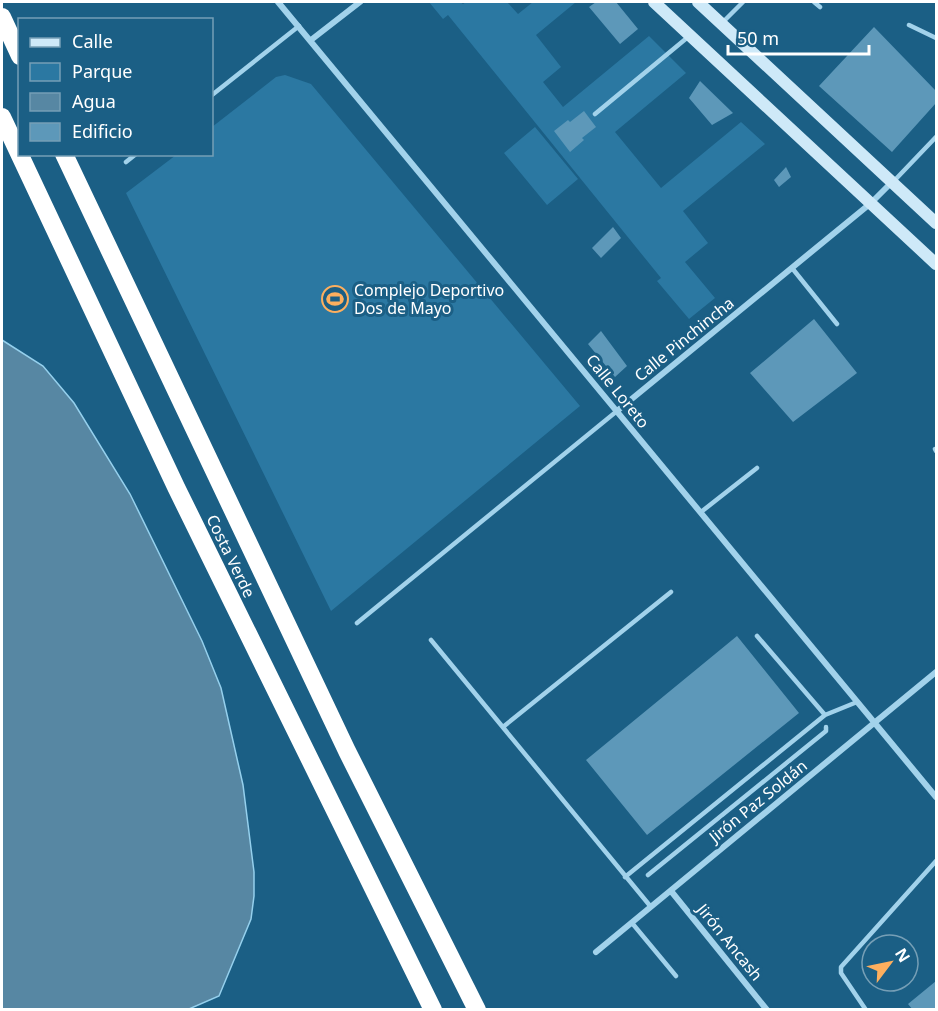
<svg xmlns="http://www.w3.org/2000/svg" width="938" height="1011" viewBox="0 0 938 1011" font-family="'Noto Sans',sans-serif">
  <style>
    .green { fill: #2b78a2 }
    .water { fill: #5787a3; stroke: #95d0ed; stroke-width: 1.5 }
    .building { fill: #5d98b9 }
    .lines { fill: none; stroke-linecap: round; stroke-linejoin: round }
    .lane { stroke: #a2d2eb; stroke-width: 4.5 }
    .street { stroke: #a2d2eb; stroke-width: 6 }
    .secondary { stroke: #cee9f8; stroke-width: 12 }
    .highway { stroke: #fff; stroke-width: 18 }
    .labels { text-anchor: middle; stroke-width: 6; stroke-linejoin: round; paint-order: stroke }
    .poi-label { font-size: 16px; fill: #fff; stroke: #1b5f85; text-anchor: start }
    .street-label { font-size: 16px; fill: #fff; stroke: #1b5f85 }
  </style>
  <rect width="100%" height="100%" fill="#1b5f85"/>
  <!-- green -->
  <path class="green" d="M 429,2 L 460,2 L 463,4 L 466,2 L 507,2 L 518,14 L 533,2 L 576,2 L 536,35 L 561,67 L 543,82 L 563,107 L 649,36 L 686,73 L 615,132 L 661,188 L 741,122 L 765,144 L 683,211 L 708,243 L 685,262 L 715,298 L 689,319 L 657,281 L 661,278 L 448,15 L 443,19 Z
    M 285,75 L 311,84 L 580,406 L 331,611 L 126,193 L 176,155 L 212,154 L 212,127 L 276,77 Z
    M 535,127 L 578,179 L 547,205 L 504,153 Z"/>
  <!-- water -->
  <path class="water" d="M 2,340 L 43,366 L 74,403 L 130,494 L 202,641 L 221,688 L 243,785 L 254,872 L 254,896 L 251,919 L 219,996 L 189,1009 L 2,1009 Z"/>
  <!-- building -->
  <path class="building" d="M 596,2 L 616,2 L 638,29 L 620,44 L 589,7 Z
    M 874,27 L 936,91 L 936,103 L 892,152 L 819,86 Z
    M 700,81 L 733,113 L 712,125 L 689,98 Z
    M 584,111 L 596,127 L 582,138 L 584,140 L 570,152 L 554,131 L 568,120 L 570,122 Z
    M 786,167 L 791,177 L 779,187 L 774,180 Z
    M 613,227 L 621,238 L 601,258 L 592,248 Z
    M 814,319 L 857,373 L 793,422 L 750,373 Z
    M 601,331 L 627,366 L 615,377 L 588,344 Z
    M 737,636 L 799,713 L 647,835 L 586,760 Z
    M 936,981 L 936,1010 L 913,1010 L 908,1004 Z"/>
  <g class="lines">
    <!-- lane -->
    <path class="lane" d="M 814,2 L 820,7
      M 722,23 L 743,2
      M 909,25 L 936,38
      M 212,95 L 299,26
      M 595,114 L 688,37
      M 126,162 L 136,154
      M 893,182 L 936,137
      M 792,268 L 837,324
      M 935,449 L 936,451
      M 701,512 L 757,468
      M 357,623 L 617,411
      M 757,636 L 825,715
      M 431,640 L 651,907
      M 503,727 L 671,592
      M 648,875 L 826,731 L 826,727
      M 625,877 L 825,715 L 857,702
      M 632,923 L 676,976
      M 866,1010 L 841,973 L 841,967 L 936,861"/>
    <!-- street -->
    <path class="street" d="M 278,2 L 936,797
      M 311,40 L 360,2
      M 617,411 L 871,203 L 892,182
      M 671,891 L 767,1010
      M 596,952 L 936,672"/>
    <!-- secondary -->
    <path class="secondary" d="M 654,2 L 936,264
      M 698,2 L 936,223"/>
    <!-- highway -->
    <path class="highway" d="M 2,17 L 20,56
      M 2,117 L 176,487 L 433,1010
      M 64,154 L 347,751 L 477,1010"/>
  </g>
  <!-- icons -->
  <defs>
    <symbol id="stadium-ring" viewBox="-11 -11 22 22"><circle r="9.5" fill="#1b5f85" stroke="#fdaf5e" stroke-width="1.5"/><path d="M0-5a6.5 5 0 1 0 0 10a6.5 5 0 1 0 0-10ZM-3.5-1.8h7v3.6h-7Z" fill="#fdaf5e"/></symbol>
  </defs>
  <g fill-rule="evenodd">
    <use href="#stadium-ring" x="320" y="284" width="30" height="30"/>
  </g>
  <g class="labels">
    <!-- poi labels -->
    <g class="poi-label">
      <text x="354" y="296">Complejo Deportivo<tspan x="354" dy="18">Dos de Mayo</tspan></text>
    </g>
    <!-- street labels -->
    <g class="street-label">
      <text transform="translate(684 339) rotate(-39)" y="6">Calle Pinchincha</text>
      <text transform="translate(618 391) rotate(51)" y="6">Calle Loreto</text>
      <text transform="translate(231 556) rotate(64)" y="6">Costa Verde</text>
      <text transform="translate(758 801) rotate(-39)" y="6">Jirón Paz Soldán</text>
      <text transform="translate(730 942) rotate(51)" y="6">Jirón Ancash</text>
    </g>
  </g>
  <!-- border -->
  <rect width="938" height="1011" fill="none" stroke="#ffffff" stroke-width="6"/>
  <!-- legend -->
  <rect x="18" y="18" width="195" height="138" fill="#1b5f85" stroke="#769fb6" stroke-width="1.5"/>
  <rect x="30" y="38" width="30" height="9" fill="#cee9f8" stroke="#769fb6" stroke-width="1.5"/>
  <text x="72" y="48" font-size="18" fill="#ffffff">Calle</text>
  <rect x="30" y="63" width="30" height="18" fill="#2b78a2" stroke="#769fb6" stroke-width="1.5"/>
  <text x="72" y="78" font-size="18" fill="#ffffff">Parque</text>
  <rect x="30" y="93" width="30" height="18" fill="#5787a3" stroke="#769fb6" stroke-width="1.5"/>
  <text x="72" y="108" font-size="18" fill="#ffffff">Agua</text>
  <rect x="30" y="123" width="30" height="18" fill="#5d98b9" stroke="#769fb6" stroke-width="1.5"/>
  <text x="72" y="138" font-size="18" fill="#ffffff">Edificio</text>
  <!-- north arrow -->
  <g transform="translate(890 963) rotate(58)"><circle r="28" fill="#1b5f85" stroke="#769fb6" stroke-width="1.5"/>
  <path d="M0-4.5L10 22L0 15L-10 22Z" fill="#fdaf5e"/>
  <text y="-9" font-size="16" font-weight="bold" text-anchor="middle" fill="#ffffff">N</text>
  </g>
  <!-- scale -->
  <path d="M728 45v9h141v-9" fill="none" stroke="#ffffff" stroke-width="3"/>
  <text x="737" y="45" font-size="18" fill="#ffffff" stroke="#1b5f85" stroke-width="4.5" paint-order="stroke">50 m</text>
</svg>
